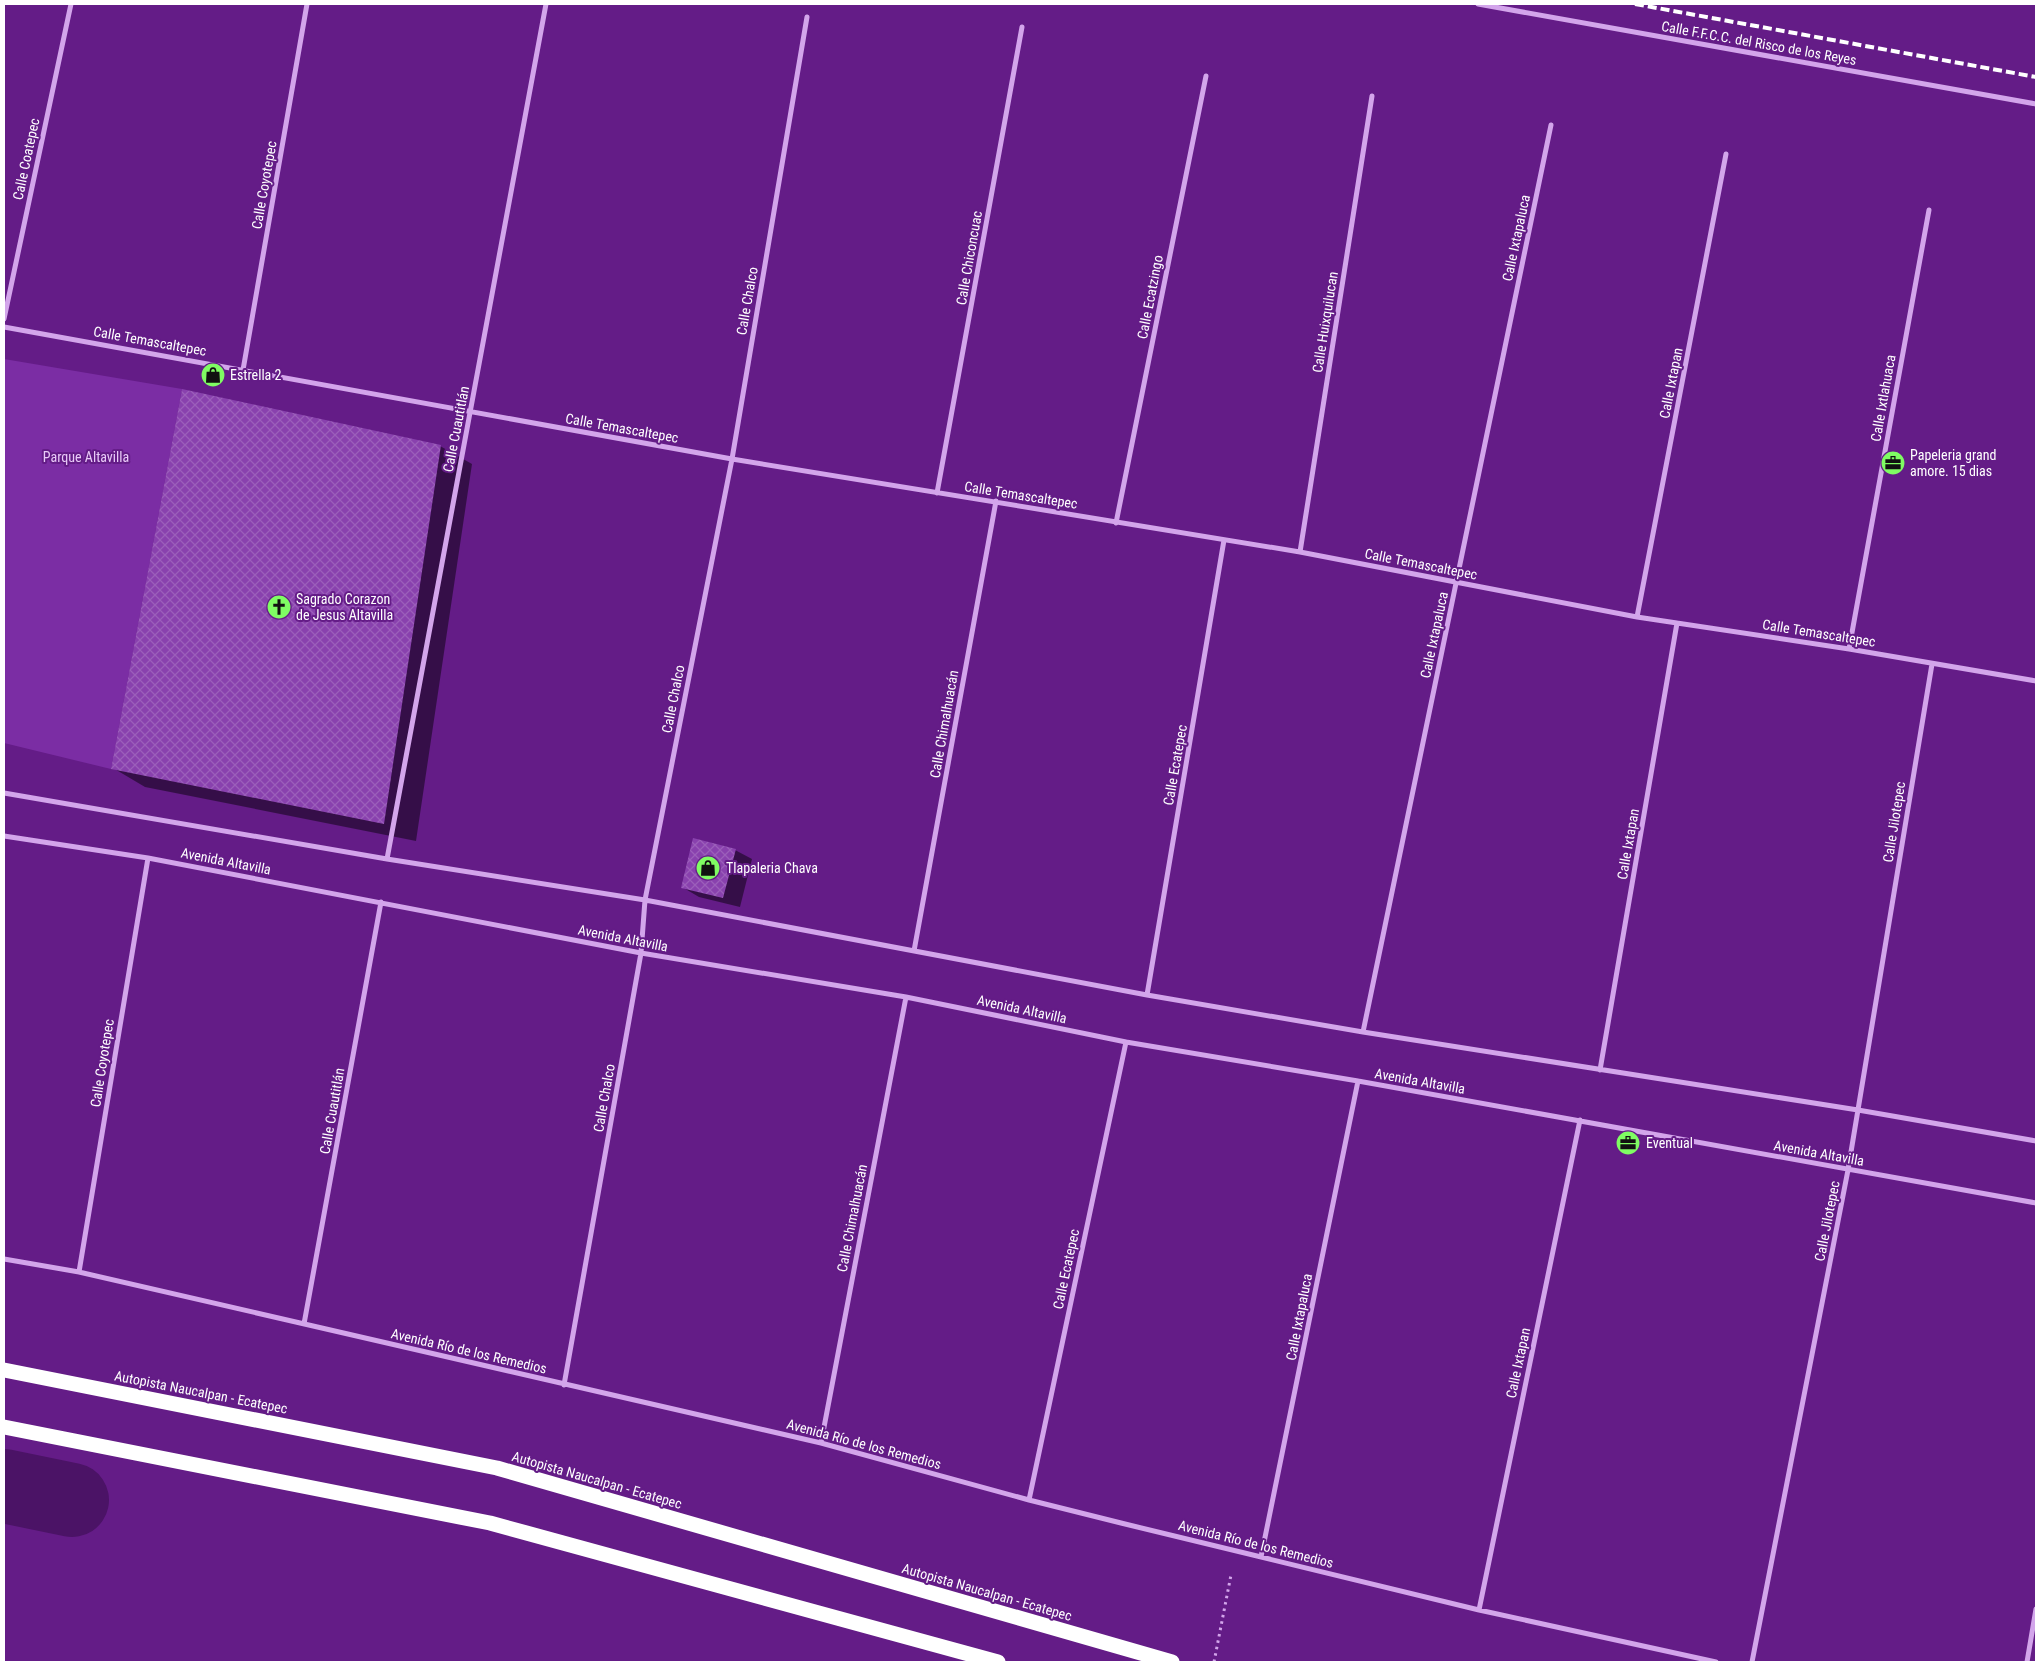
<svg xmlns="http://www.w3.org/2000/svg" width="2040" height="1666" viewBox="0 0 2040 1666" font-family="'Roboto Condensed',sans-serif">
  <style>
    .green { fill: #7b2da4 }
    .shadow { fill: #0007 }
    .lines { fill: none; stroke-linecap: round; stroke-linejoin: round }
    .river { stroke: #4b1366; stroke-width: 74 }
    .building { fill: url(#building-cross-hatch) }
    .path { stroke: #d3a5eb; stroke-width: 3; stroke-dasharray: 2.5 4; stroke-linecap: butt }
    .minor { stroke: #d3a5eb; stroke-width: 5 }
    .motorway { stroke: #fff; stroke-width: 15 }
    .rail { stroke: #fff; stroke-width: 4; stroke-dasharray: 9 4; stroke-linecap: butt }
    .labels { text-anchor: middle; stroke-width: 4; stroke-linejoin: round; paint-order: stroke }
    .street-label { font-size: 14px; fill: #fff; stroke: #641c87 }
    .poi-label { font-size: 14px; fill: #fff; stroke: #641c87; text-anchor: start }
    .park-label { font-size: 14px; fill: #e9caf8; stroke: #641c87 }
  </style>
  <defs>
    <pattern id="building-cross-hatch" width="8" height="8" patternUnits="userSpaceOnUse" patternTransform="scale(1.25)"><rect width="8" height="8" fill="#8941ae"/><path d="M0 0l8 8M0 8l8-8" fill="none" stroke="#9b5eba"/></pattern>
  </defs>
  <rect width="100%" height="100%" fill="#641c87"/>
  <!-- green -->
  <path class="green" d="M 4,359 L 182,389 L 111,769 L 4,743 Z"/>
  <!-- shadow -->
  <path class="shadow" d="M 440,446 L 472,464 L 416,841 L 145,787 L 113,768 Z
    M 735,850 L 752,859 L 740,907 L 699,897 L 682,887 Z"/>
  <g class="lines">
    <!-- river -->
    <path class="river" d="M 4,1486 L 72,1500"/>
  </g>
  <!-- building -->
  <path class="building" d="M 182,389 L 441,445 L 384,824 L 111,769 Z
    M 693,838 L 736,849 L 723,898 L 681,888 Z"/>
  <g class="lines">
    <!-- path -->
    <path class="path" d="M 1214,1662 L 1231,1575"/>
    <!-- minor -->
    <path class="minor" d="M 1478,4 L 2036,104
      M 4,319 L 71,4
      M 4,327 L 732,459 L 1300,552 L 1637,617 L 1849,649 L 2036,681
      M 243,370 L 307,4
      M 937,493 L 1022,27
      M 1116,523 L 1206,76
      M 1300,552 L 1372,96
      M 1637,617 L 1726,154
      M 1849,649 L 1929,210
      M 4,793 L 387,859 L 645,900 L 1147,995 L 1363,1032 L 1858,1110 L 2036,1141
      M 4,836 L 148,858 L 641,953 L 906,997 L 1126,1042 L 1358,1081 L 2036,1203
      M 387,859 L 546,4
      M 914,951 L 996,501
      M 1147,995 L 1224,540
      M 1363,1032 L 1551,125
      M 1600,1070 L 1677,623
      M 4,1259 L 79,1272 L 821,1443 L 1029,1500 L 1121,1523 L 1479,1610 L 1716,1662
      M 79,1272 L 148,858
      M 304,1324 L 381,902
      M 564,1385 L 641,953 L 645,900 L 732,459 L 807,17
      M 821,1443 L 906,997
      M 1029,1500 L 1126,1042
      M 1261,1557 L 1358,1081
      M 1479,1610 L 1580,1120
      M 1752,1662 L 1848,1170 L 1932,664
      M 2027,1662 L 2036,1609"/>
    <!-- motorway -->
    <path class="motorway" d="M 4,1370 L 497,1468 L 1172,1662
      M 4,1427 L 490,1523 L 998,1662"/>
    <!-- rail -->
    <path class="rail" d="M 1635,4 L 2036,77"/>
  </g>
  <!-- icons -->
  <defs>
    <symbol id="shop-disc" viewBox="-11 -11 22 22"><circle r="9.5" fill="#7ffc63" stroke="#641c87"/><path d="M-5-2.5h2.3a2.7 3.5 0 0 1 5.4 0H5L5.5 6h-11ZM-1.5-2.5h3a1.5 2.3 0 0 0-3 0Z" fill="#111"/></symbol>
    <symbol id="office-disc" viewBox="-11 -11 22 22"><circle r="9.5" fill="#7ffc63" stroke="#641c87"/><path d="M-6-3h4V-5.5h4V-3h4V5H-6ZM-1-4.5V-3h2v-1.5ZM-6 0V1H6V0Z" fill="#111"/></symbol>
    <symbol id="church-disc" viewBox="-11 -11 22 22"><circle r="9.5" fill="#7ffc63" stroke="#641c87"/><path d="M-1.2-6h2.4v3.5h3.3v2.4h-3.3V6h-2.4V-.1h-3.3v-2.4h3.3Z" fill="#111"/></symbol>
  </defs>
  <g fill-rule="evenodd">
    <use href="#shop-disc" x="199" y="361" width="28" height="28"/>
    <use href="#office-disc" x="1879" y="449" width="28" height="28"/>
    <use href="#church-disc" x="265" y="593" width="28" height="28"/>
    <use href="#shop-disc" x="694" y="854" width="28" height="28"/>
    <use href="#office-disc" x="1614" y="1129" width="28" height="28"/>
  </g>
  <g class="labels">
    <!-- street labels -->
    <g class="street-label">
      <text transform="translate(1759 43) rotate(10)" y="5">Calle F.F.C.C. del Risco de los Reyes</text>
      <text transform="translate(26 159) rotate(-78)" y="5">Calle Coatepec</text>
      <text transform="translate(264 185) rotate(-80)" y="5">Calle Coyotepec</text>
      <text transform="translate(1516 238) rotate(-78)" y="5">Calle Ixtapaluca</text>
      <text transform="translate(969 258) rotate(-80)" y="5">Calle Chiconcuac</text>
      <text transform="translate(1150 297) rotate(-79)" y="5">Calle Ecatzingo</text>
      <text transform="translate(747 301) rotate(-80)" y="5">Calle Chalco</text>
      <text transform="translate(1325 322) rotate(-81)" y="5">Calle Huixquilucan</text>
      <text transform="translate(150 341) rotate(10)" y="5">Calle Temascaltepec</text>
      <text transform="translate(1671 383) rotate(-79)" y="5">Calle Ixtapan</text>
      <text transform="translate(1883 398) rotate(-80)" y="5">Calle Ixtlahuaca</text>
      <text transform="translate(622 428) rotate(10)" y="5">Calle Temascaltepec</text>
      <text transform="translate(456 429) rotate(-79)" y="5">Calle Cuautitlán</text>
      <text transform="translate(1021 495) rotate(9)" y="5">Calle Temascaltepec</text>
      <text transform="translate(1421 564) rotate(11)" y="5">Calle Temascaltepec</text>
      <text transform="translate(1819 633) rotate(9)" y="5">Calle Temascaltepec</text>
      <text transform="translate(1434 635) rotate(-78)" y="5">Calle Ixtapaluca</text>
      <text transform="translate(673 699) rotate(-79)" y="5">Calle Chalco</text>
      <text transform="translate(944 724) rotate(-80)" y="5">Calle Chimalhuacán</text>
      <text transform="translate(1175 765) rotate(-80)" y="5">Calle Ecatepec</text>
      <text transform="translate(1894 822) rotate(-81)" y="5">Calle Jilotepec</text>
      <text transform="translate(1628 844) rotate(-80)" y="5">Calle Ixtapan</text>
      <text transform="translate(226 861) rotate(11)" y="5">Avenida Altavilla</text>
      <text transform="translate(623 938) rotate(11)" y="5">Avenida Altavilla</text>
      <text transform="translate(1022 1009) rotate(12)" y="5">Avenida Altavilla</text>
      <text transform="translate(102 1063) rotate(-81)" y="5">Calle Coyotepec</text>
      <text transform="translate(1420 1081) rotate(10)" y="5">Avenida Altavilla</text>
      <text transform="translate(604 1098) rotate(-80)" y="5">Calle Chalco</text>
      <text transform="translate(332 1111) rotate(-80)" y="5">Calle Cuautitlán</text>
      <text transform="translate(1819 1153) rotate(10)" y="5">Avenida Altavilla</text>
      <text transform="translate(852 1218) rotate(-79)" y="5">Calle Chimalhuacán</text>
      <text transform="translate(1827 1221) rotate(-79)" y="5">Calle Jilotepec</text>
      <text transform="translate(1066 1269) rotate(-78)" y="5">Calle Ecatepec</text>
      <text transform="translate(1299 1317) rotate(-79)" y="5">Calle Ixtapaluca</text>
      <text transform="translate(469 1351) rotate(13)" y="5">Avenida Río de los Remedios</text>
      <text transform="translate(1518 1363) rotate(-78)" y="5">Calle Ixtapan</text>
      <text transform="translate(201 1392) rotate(11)" y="5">Autopista Naucalpan - Ecatepec</text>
      <text transform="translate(864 1444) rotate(15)" y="5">Avenida Río de los Remedios</text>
      <text transform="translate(597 1480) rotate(16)" y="5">Autopista Naucalpan - Ecatepec</text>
      <text transform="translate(1256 1544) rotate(14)" y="5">Avenida Río de los Remedios</text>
      <text transform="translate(987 1592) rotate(16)" y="5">Autopista Naucalpan - Ecatepec</text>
    </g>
    <!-- poi labels -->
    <g class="poi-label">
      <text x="230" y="380">Estrella 2</text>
      <text x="1910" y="460">Papeleria grand<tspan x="1910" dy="16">amore. 15 dias</tspan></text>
      <text x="296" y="604">Sagrado Corazon<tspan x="296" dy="16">de Jesus Altavilla</tspan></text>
      <text x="726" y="873">Tlapaleria Chava</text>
      <text x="1646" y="1148">Eventual</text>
    </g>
    <!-- park labels -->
    <g class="park-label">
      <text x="86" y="462">Parque Altavilla</text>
    </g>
  </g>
  <!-- border -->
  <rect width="2040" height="1666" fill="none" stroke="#ffffff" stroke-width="10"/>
</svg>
